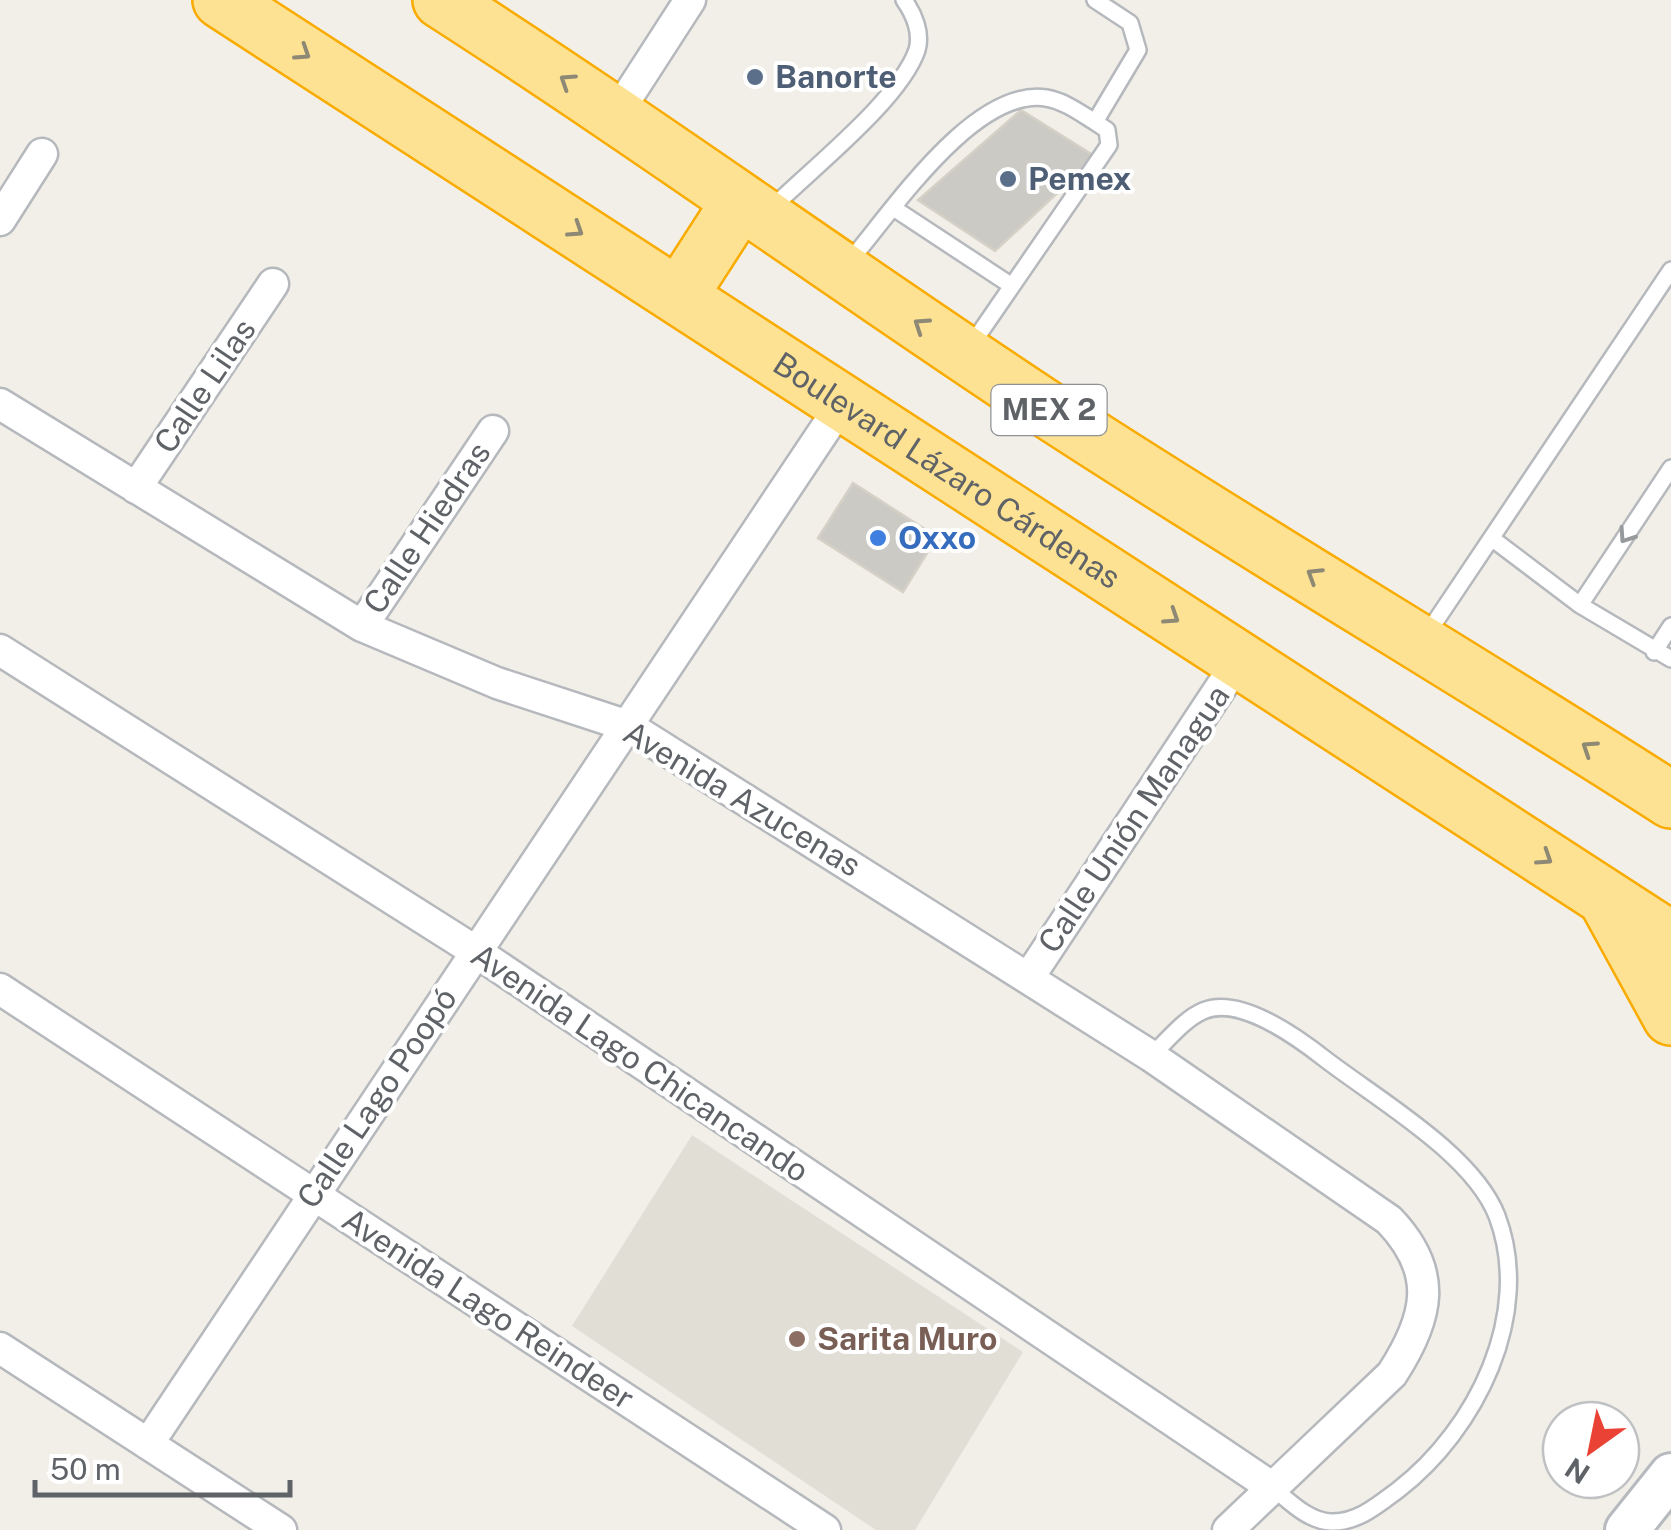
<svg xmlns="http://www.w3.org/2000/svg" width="1671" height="1530" viewBox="0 0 1671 1530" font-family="'Public Sans',sans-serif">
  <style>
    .education { fill: #e1ded6 }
    .building { fill: #cccac5; stroke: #d6d1c6; stroke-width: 2.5 }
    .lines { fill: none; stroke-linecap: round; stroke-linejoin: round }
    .lane-casing { stroke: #b5b8bc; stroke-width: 20 }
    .street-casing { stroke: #b5b8bc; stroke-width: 35 }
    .secondary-casing { stroke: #b6babf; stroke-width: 48 }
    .highway-casing { stroke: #f9ab00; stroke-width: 60 }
    .lane { stroke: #fff; stroke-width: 15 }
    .street { stroke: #fff; stroke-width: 30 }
    .secondary { stroke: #fff; stroke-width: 42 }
    .highway { stroke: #fde293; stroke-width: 55 }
    .oneway { stroke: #8e8975 }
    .oneway2 { stroke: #979a9d }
    .service-dot { fill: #5c6f8a; stroke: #fff; stroke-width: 4 }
    .shop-dot { fill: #3f7fe0; stroke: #fff; stroke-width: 4 }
    .education-dot { fill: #8d6e63; stroke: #fff; stroke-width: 4 }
    .labels { text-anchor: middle; stroke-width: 8; stroke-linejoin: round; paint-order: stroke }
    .shield { fill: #fff; stroke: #8f9295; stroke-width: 2.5 }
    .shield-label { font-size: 30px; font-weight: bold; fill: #5f6368 }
    .service-label { font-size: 32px; font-weight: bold; fill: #4e5e75; stroke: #fff; text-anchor: start }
    .street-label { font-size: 32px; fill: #5f6368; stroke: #fff }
    .shop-label { font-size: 32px; font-weight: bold; fill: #366cbe; stroke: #fff; text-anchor: start }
    .education-label { font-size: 32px; font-weight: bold; fill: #785e54; stroke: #fff; text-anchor: start }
  </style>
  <rect width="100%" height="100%" fill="#f1efe8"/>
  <!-- education -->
  <path class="education" d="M 692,1135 L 1023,1352 L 915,1530 L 876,1530 L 572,1326 Z"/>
  <!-- building -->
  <path class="building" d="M 1021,110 L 1096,157 L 995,251 L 918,200 Z
    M 853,483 L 937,537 L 903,592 L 818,538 Z"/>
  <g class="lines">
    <defs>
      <path id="lane" d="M 771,209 C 810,170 900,100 917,50 C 922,33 914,14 904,0
        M 895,209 L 1012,286
        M 848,263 C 890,215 973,87 1046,98 C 1064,101 1079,112 1095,122 L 1138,50 L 1130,23 L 1095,0
        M 970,347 L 1109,145 L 1107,130 L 1095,122
        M 1494,540 L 1580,605 L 1671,659
        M 1580,605 L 1671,468
        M 1427,634 L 1671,270
        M 1654,652 L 1671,626
        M 1151,1056 C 1166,1042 1184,1019 1203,1011 C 1239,995 1297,1037 1325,1059 C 1377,1099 1473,1154 1497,1216 C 1534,1314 1476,1430 1398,1490 C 1378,1505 1357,1523 1331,1522 C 1308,1521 1289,1501 1273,1488"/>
      <path id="street" d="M 617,113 L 690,0
        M 0,220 L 42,154
        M 0,404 L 362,626 L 497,683 L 628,726 L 1151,1056 L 1389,1220 C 1439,1272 1429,1317 1392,1374 L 1228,1530
        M 136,488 L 273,284
        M 362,626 L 493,431
        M 0,650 L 475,951 L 1273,1488
        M 1029,977 L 1239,660
        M 0,989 L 825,1530
        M 0,1348 L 281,1530
        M 148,1444 L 842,404"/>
      <path id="secondary" d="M 1627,1530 L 1671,1475"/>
      <g id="highway">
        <path id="s1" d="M 221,0 L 1671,940"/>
        <path d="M 441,0 C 653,136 857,285 1068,423 C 1267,552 1472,672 1671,800"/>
        <path d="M 679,296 L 739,203"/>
        <path d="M 1609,904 L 1671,1017"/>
      </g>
    </defs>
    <!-- lane casing -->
    <use href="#lane" class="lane-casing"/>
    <!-- street casing -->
    <use href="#street" class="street-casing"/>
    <!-- secondary casing -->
    <use href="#secondary" class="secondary-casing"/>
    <!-- highway casing -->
    <use href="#highway" class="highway-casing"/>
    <!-- lane -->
    <use href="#lane" class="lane"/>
    <!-- street -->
    <use href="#street" class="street"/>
    <!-- secondary -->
    <use href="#secondary" class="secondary"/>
    <!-- highway -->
    <use href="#highway" class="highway"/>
  </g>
  <!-- one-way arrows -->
  <defs><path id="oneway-chevron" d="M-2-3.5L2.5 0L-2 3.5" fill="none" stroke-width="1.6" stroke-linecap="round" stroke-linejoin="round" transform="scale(2.5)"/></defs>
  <g class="oneway">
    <use href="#oneway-chevron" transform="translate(303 53) rotate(33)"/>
    <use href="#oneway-chevron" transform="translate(567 81) rotate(-147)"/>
    <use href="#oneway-chevron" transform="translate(576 230) rotate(33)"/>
    <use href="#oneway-chevron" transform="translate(921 325) rotate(-146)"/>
    <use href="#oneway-chevron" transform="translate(1314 575) rotate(-148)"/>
    <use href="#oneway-chevron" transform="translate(1172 617) rotate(33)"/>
    <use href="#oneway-chevron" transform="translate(1589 748) rotate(-147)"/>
    <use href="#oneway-chevron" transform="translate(1545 858) rotate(33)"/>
  </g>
  <use class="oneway2" href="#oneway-chevron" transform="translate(1626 536) rotate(124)"/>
  <!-- markers -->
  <g class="service-dot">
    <circle cx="755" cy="77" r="10"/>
    <circle cx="1008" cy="179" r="10"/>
  </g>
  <circle class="shop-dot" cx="878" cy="538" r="10"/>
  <circle class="education-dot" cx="797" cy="1339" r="10"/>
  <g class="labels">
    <!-- shield labels -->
    <rect class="shield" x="991.5" y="385" width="115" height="50" rx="8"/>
    <g class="shield-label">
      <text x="1049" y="420">MEX 2</text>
    </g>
    <!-- service labels -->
    <g class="service-label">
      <text x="775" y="88">Banorte</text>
      <text x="1028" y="190">Pemex</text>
    </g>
    <!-- street labels -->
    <g class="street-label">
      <text transform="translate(205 386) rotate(-56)" y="11">Calle Lilas</text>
      <text dy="11" stroke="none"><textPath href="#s1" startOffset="865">Boulevard Lázaro Cárdenas</textPath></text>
      <text transform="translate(427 528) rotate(-56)" y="11">Calle Hiedras</text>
      <text transform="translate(742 799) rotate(31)" y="11">Avenida Azucenas</text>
      <text transform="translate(1134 819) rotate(-56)" y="11">Calle Unión Managua</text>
      <text transform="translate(640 1063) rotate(34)" y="11">Avenida Lago Chicancando</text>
      <text transform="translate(377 1098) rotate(-56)" y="11">Calle Lago Poopó</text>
      <text transform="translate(488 1309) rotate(33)" y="11">Avenida Lago Reindeer</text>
    </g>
    <!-- shop labels -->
    <g class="shop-label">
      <text x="898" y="549">Oxxo</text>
    </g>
    <!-- education labels -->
    <g class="education-label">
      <text x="817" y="1350">Sarita Muro</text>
    </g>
  </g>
  <!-- north arrow -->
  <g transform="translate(1591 1450) rotate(213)"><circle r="48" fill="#ffffff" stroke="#bfc1c3" stroke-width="2.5"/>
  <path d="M0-8L18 38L0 25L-18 38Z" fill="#ea4335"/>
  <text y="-15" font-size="28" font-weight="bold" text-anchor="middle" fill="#5f6368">N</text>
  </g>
  <!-- scale -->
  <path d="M35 1480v15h255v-15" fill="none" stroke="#5f6368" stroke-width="5"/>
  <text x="50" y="1480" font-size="30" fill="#5f6368" stroke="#ffffff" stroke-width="8" paint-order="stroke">50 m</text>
</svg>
